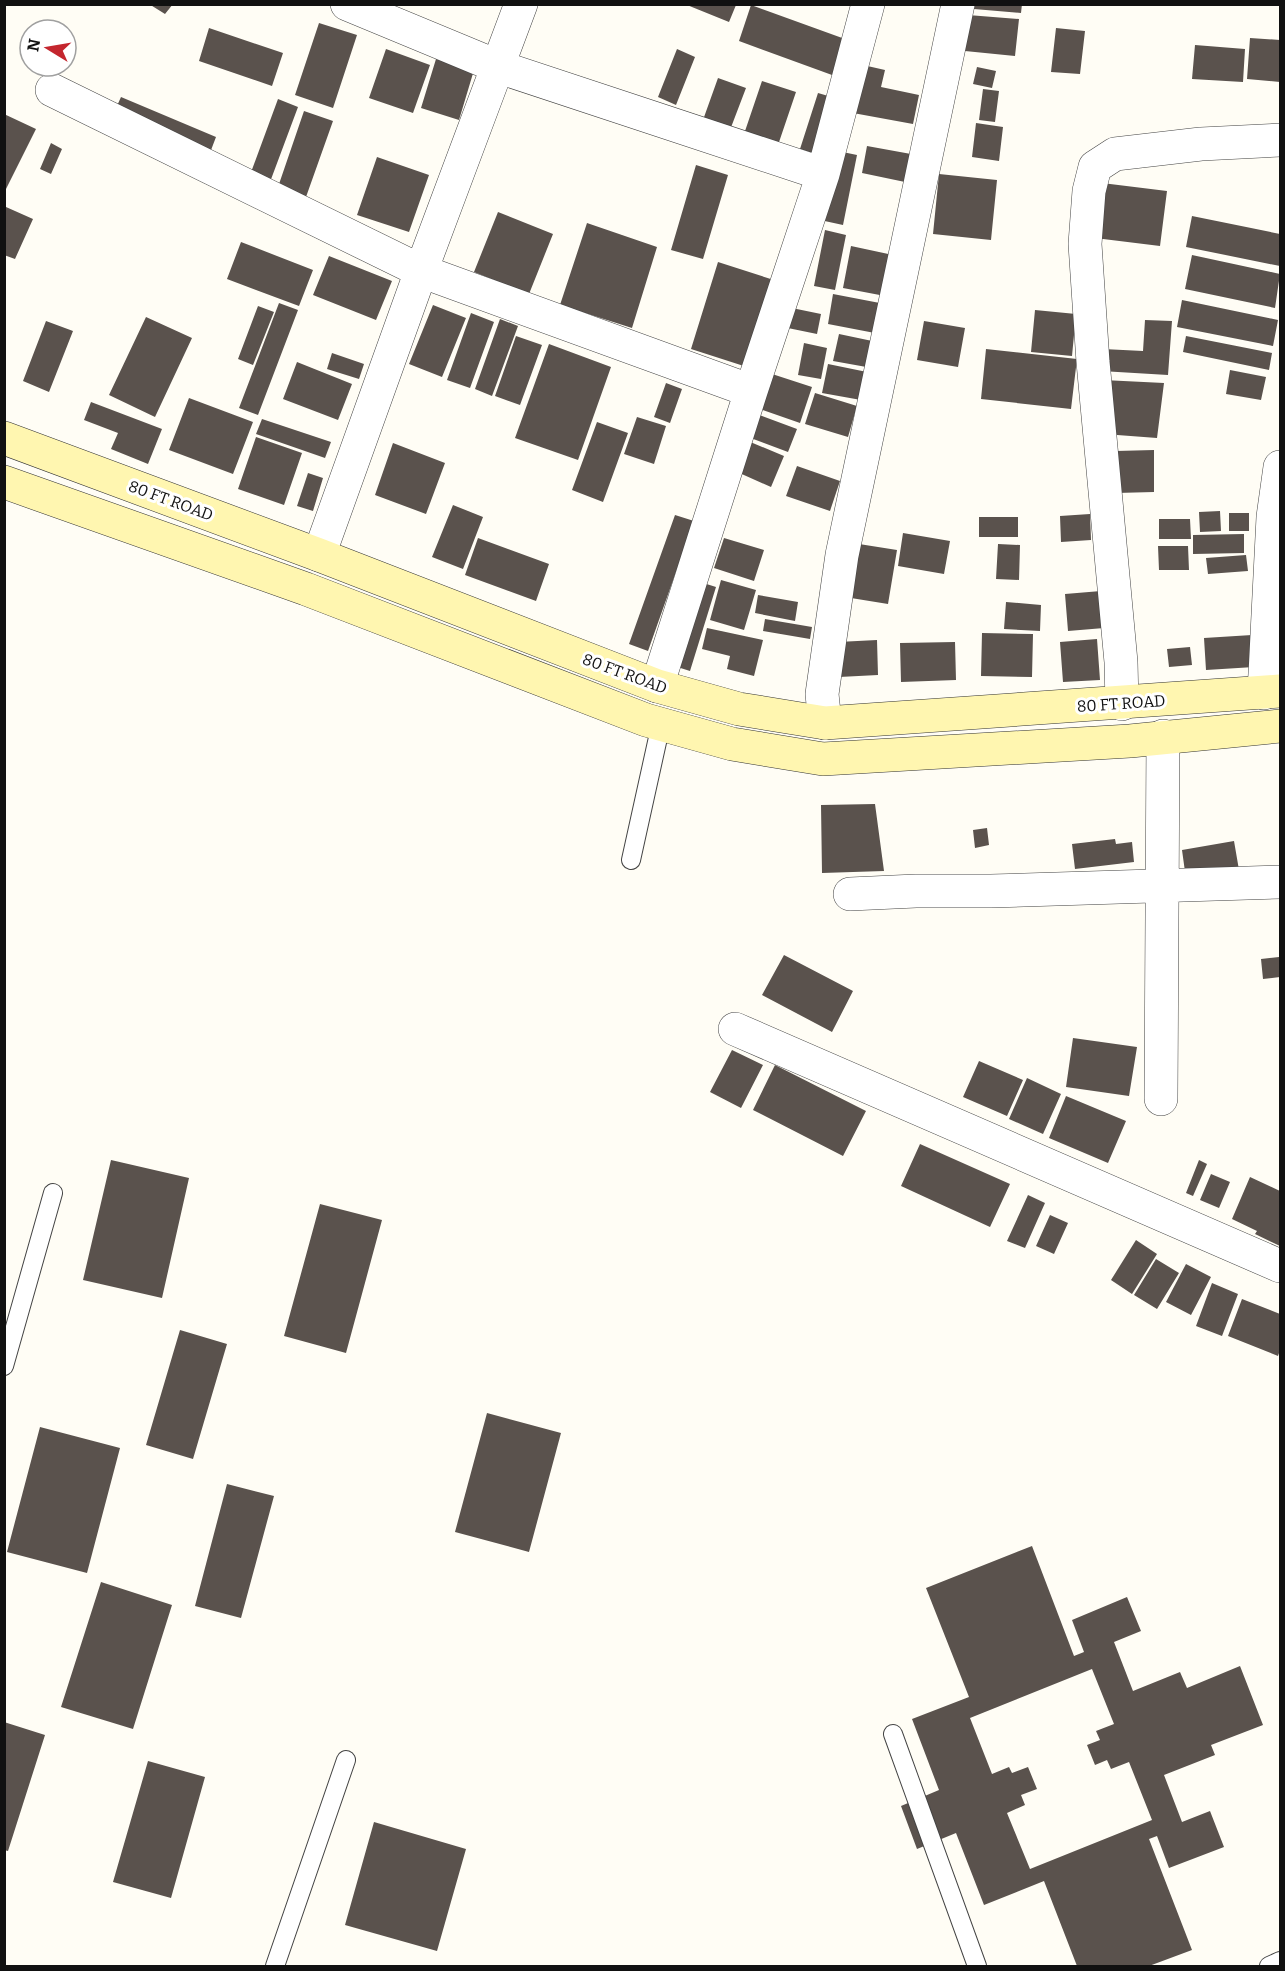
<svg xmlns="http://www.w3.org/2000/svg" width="1285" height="1971" viewBox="0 0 1285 1971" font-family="Bitter,serif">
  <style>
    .building { fill: #5a524d; fill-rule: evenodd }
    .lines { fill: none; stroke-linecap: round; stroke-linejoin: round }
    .lane-casing { stroke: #444; stroke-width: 20 }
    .street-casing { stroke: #444; stroke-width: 34 }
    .secondary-casing { stroke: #333; stroke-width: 34 }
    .lane { stroke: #fff; stroke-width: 18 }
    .street { stroke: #fff; stroke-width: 33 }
    .secondary { stroke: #fff6b0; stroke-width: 33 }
    .labels { text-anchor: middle; stroke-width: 6; stroke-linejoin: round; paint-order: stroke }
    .street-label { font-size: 16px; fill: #111; stroke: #fff }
  </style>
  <rect width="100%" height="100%" fill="#fffdf5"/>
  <!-- building -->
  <path class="building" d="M 149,4 L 173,4 L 165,14 Z
    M 975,4 L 1022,4 L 1021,13 L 974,9 Z
    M 687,5 L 736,5 L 729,22 Z
    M 751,5 L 856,43 L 843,79 L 739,41 Z
    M 968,15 L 1019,19 L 1015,56 L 965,51 Z
    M 319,23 L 357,35 L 333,108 L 295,95 Z
    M 209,28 L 283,53 L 272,86 L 199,61 Z
    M 1056,28 L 1085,31 L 1080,74 L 1051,72 Z
    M 1250,38 L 1280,40 L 1280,82 L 1247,79 Z
    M 1195,45 L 1245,49 L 1243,82 L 1192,79 Z
    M 386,49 L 430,65 L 413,113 L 369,98 Z
    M 677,49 L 695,57 L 676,105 L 658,97 Z
    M 436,59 L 474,70 L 459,120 L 421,108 Z
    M 863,65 L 885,70 L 881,87 L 919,95 L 913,124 L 853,113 Z
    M 977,67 L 996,71 L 992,88 L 973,84 Z
    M 718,78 L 746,88 L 730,130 L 703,120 Z
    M 762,81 L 796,92 L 777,148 L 743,137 Z
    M 983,89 L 999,91 L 995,122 L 979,120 Z
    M 818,93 L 842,100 L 824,157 L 800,149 Z
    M 121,97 L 216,137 L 208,158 L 112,117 Z
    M 278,99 L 298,107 L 270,182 L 250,175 Z
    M 304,111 L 333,121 L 306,197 L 278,187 Z
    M 4,114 L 36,129 L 4,193 Z
    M 976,123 L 1003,127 L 999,161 L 972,157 Z
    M 51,143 L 62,149 L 51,174 L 40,169 Z
    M 867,146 L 911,154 L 905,182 L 862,173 Z
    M 833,150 L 857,155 L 843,225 L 820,220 Z
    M 377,157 L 429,175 L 409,232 L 357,215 Z
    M 696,165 L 728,175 L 703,259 L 671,250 Z
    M 939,174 L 997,180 L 991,240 L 933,234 Z
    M 1102,183 L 1167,191 L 1160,246 L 1095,238 Z
    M 6,207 L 33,219 L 15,259 L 4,255 Z
    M 498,212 L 553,234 L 529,294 L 474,272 Z
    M 1192,216 L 1280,234 L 1280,266 L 1186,247 Z
    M 587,223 L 657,247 L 632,328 L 560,305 Z
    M 825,230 L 846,235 L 835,290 L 814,286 Z
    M 241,242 L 313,270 L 299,306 L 227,279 Z
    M 851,246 L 893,255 L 885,296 L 843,288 Z
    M 1192,255 L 1280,274 L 1275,308 L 1185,289 Z
    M 329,256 L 392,281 L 376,320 L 313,295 Z
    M 718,262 L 777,281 L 750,368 L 691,349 Z
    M 833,294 L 885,304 L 880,334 L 828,324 Z
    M 1182,300 L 1278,320 L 1273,346 L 1177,327 Z
    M 279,303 L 298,310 L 258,415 L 239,408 Z
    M 433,305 L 466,318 L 442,377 L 409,364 Z
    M 258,306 L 274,312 L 253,365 L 238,359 Z
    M 787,307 L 821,314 L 817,334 L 783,327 Z
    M 1035,310 L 1076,314 L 1072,356 L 1031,352 Z
    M 471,313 L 494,322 L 470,388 L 447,380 Z
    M 146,317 L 192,338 L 155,417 L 109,395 Z
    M 500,319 L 518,326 L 492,396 L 475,389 Z
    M 1145,320 L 1172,321 L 1168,375 L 1101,371 L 1103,349 L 1143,351 Z
    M 46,321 L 73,331 L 49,392 L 23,381 Z
    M 924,321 L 965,328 L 958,367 L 917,360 Z
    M 839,334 L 877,342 L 872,368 L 833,361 Z
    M 516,336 L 542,345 L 520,405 L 495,396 Z
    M 1186,336 L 1272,353 L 1269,370 L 1183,352 Z
    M 804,343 L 827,348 L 821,379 L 798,375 Z
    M 549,344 L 611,367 L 578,460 L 515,438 Z
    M 986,349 L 1077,359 L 1071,409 L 981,399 Z
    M 332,353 L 364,364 L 359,379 L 327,369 Z
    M 297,362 L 352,384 L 338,420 L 283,399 Z
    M 828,364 L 867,372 L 861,400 L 822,393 Z
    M 1230,370 L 1266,377 L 1261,400 L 1226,394 Z
    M 769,373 L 812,387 L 800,423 L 757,408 Z
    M 1103,380 L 1164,383 L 1157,438 L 1104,434 Z
    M 666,383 L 682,389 L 670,423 L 654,417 Z
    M 815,393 L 857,406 L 848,437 L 805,424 Z
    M 189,398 L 253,422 L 233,474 L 169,450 Z
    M 91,402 L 162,429 L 148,464 L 111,449 L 118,433 L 84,420 Z
    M 757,414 L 797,429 L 788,452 L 748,437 Z
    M 637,417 L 666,426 L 654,464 L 624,454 Z
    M 262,419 L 331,442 L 325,458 L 256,434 Z
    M 597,422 L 628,433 L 603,502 L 572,490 Z
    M 256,437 L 302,453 L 284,505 L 238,489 Z
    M 748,441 L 784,456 L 771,487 L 735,471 Z
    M 393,443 L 445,463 L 426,514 L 375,495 Z
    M 1154,450 L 1154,492 L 1116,493 L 1116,451 Z
    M 797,466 L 840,481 L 830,511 L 786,496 Z
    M 308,473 L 323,478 L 313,511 L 297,506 Z
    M 453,505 L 483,517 L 463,569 L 432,557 Z
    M 1220,511 L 1221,531 L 1200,532 L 1199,512 Z
    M 1229,513 L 1249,513 L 1249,531 L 1229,531 Z
    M 1090,514 L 1091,540 L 1061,542 L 1060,516 Z
    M 675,515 L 694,521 L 648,651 L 629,644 Z
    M 979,517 L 1018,517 L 1018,537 L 979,537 Z
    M 1159,519 L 1190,519 L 1191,539 L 1159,539 Z
    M 903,533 L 950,541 L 944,574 L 898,566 Z
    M 1244,534 L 1244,553 L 1193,554 L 1193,535 Z
    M 478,538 L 549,564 L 536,601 L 465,575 Z
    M 724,538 L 764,550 L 754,581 L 714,568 Z
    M 859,544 L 897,550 L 888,604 L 851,598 Z
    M 998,544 L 1020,545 L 1019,580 L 996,579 Z
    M 1158,546 L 1188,546 L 1189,570 L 1159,570 Z
    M 1246,555 L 1248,571 L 1208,574 L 1206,558 Z
    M 721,580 L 756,590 L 744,630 L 710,620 Z
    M 697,581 L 716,587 L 690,671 L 671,665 Z
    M 1101,591 L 1104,628 L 1068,631 L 1065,594 Z
    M 758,595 L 798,602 L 795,621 L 755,613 Z
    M 1006,602 L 1041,605 L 1040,631 L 1004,629 Z
    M 765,619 L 812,627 L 810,639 L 763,631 Z
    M 707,628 L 763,640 L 754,676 L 727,669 L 730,656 L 702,649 Z
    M 982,633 L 1033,634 L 1032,677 L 981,676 Z
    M 1252,635 L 1254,667 L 1206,670 L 1204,638 Z
    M 1097,639 L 1100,680 L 1063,682 L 1060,642 Z
    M 877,640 L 878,675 L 839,677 L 838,642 Z
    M 955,642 L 956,680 L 901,682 L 900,643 Z
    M 1190,647 L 1192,665 L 1169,667 L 1167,649 Z
    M 875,804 L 884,871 L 822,873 L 821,805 Z
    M 987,828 L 989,845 L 975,848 L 973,830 Z
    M 1115,839 L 1116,844 L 1132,842 L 1134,862 L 1075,869 L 1072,844 Z
    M 1234,841 L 1239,870 L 1186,879 L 1182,850 Z
    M 784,955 L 853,991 L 832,1032 L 762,995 Z
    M 1279,957 L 1280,977 L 1263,979 L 1261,959 Z
    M 1073,1038 L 1137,1047 L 1129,1096 L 1066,1087 Z
    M 732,1050 L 763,1065 L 741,1108 L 710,1092 Z
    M 979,1061 L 1023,1080 L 1007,1116 L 963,1097 Z
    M 775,1065 L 866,1111 L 843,1156 L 753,1110 Z
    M 1027,1078 L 1061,1094 L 1043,1134 L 1009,1119 Z
    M 1066,1096 L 1126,1121 L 1108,1163 L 1049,1138 Z
    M 920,1144 L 1010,1184 L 990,1227 L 901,1186 Z
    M 111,1160 L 189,1178 L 162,1298 L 83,1280 Z
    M 1199,1160 L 1207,1164 L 1193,1196 L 1186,1193 Z
    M 1211,1174 L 1230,1182 L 1219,1208 L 1200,1200 Z
    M 1250,1177 L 1280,1191 L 1280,1246 L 1255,1234 L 1257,1231 L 1232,1219 Z
    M 1028,1195 L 1045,1203 L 1025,1248 L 1007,1241 Z
    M 320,1204 L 382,1220 L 346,1353 L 284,1336 Z
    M 1050,1215 L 1068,1223 L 1054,1254 L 1036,1246 Z
    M 1136,1240 L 1157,1254 L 1132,1294 L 1111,1280 Z
    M 1156,1259 L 1179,1273 L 1157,1309 L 1134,1295 Z
    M 1186,1264 L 1211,1277 L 1191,1315 L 1166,1302 Z
    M 1212,1283 L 1238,1294 L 1222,1336 L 1196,1326 Z
    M 1242,1299 L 1280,1314 L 1280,1350 L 1278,1356 L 1228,1336 Z
    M 180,1330 L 227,1344 L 193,1459 L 146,1445 Z
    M 487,1413 L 561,1433 L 529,1552 L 455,1532 Z
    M 40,1427 L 120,1448 L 87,1573 L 7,1552 Z
    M 227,1484 L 274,1496 L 241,1618 L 195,1606 Z
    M 1032,1546 L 1074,1656 L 1084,1652 L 1072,1620 L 1127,1597 L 1141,1631 L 1114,1642 L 1133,1691 L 1180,1672 L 1187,1688 L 1240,1666 L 1263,1725 L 1211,1745 L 1215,1755 L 1164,1775 L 1182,1822 L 1210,1811 L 1224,1847 L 1169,1868 L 1157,1836 L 1149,1839 L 1192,1950 L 1149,1966 L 1077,1966 L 1044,1881 L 984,1905 L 956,1833 L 917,1849 L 901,1806 L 939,1790 L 912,1719 L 969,1697 L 926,1588 ZM 1092,1669 L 1114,1724 L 1096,1731 L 1100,1740 L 1087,1745 L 1095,1765 L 1107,1760 L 1111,1769 L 1129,1762 L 1152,1820 L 1030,1869 L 1007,1813 L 1025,1805 L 1021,1795 L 1037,1789 L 1028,1767 L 1012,1773 L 1009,1767 L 992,1774 L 970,1718 Z
    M 101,1582 L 172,1605 L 133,1729 L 61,1707 Z
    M 4,1722 L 45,1735 L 8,1851 L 4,1850 Z
    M 148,1761 L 205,1777 L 171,1898 L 113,1882 Z
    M 374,1822 L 466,1849 L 437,1951 L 345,1925 Z"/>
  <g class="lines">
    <defs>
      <path id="lane" d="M 631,860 L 661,724
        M 4,1366 L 53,1193
        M 893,1734 L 977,1966
        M 275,1966 L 346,1760
        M 1269,1966 L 1280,1961"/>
      <path id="street" d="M 347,4 L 499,67 L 823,174
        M 52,90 L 421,271 L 751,391
        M 319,555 L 421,271 L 521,4
        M 657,686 L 751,391 L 823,174 L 868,4
        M 1264,693 L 1273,517 L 1280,467
        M 1122,704 L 1121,662 L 1093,362 L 1085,244 L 1089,191 L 1095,167 L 1115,154 L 1201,144 L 1280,140
        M 825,723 L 822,694 L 842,555 L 958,4
        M 850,894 L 916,891 L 991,891 L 1280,882
        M 735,1029 L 1280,1266
        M 1161,1099 L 1163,736"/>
      <path id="secondary" d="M 4,438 L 319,555 L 657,686 L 739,709 L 825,723 L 1280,691
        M 4,482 L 306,589 L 646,720 L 732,744 L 823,759 L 1130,741 L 1280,726"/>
    </defs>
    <!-- lane casing -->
    <use href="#lane" class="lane-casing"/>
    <!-- street casing -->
    <use href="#street" class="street-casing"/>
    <!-- secondary casing -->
    <use href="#secondary" class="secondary-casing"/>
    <!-- lane -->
    <use href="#lane" class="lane"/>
    <!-- street -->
    <use href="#street" class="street"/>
    <!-- secondary -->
    <use href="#secondary" class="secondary"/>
  </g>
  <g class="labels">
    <!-- street labels -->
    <g class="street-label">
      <text transform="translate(171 500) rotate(20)" y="6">80 FT ROAD</text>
      <text transform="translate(625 673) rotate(20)" y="6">80 FT ROAD</text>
      <text transform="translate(1121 703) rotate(-4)" y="6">80 FT ROAD</text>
    </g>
  </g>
  <!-- border -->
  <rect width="1285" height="1971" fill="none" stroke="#111111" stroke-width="12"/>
  <!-- north arrow -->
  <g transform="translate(48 48) rotate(281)"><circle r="28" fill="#ffffff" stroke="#a0a0a0" stroke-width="1.5"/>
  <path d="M0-4.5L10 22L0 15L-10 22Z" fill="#c4262e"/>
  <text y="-9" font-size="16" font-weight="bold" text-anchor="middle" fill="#111111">N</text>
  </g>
</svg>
